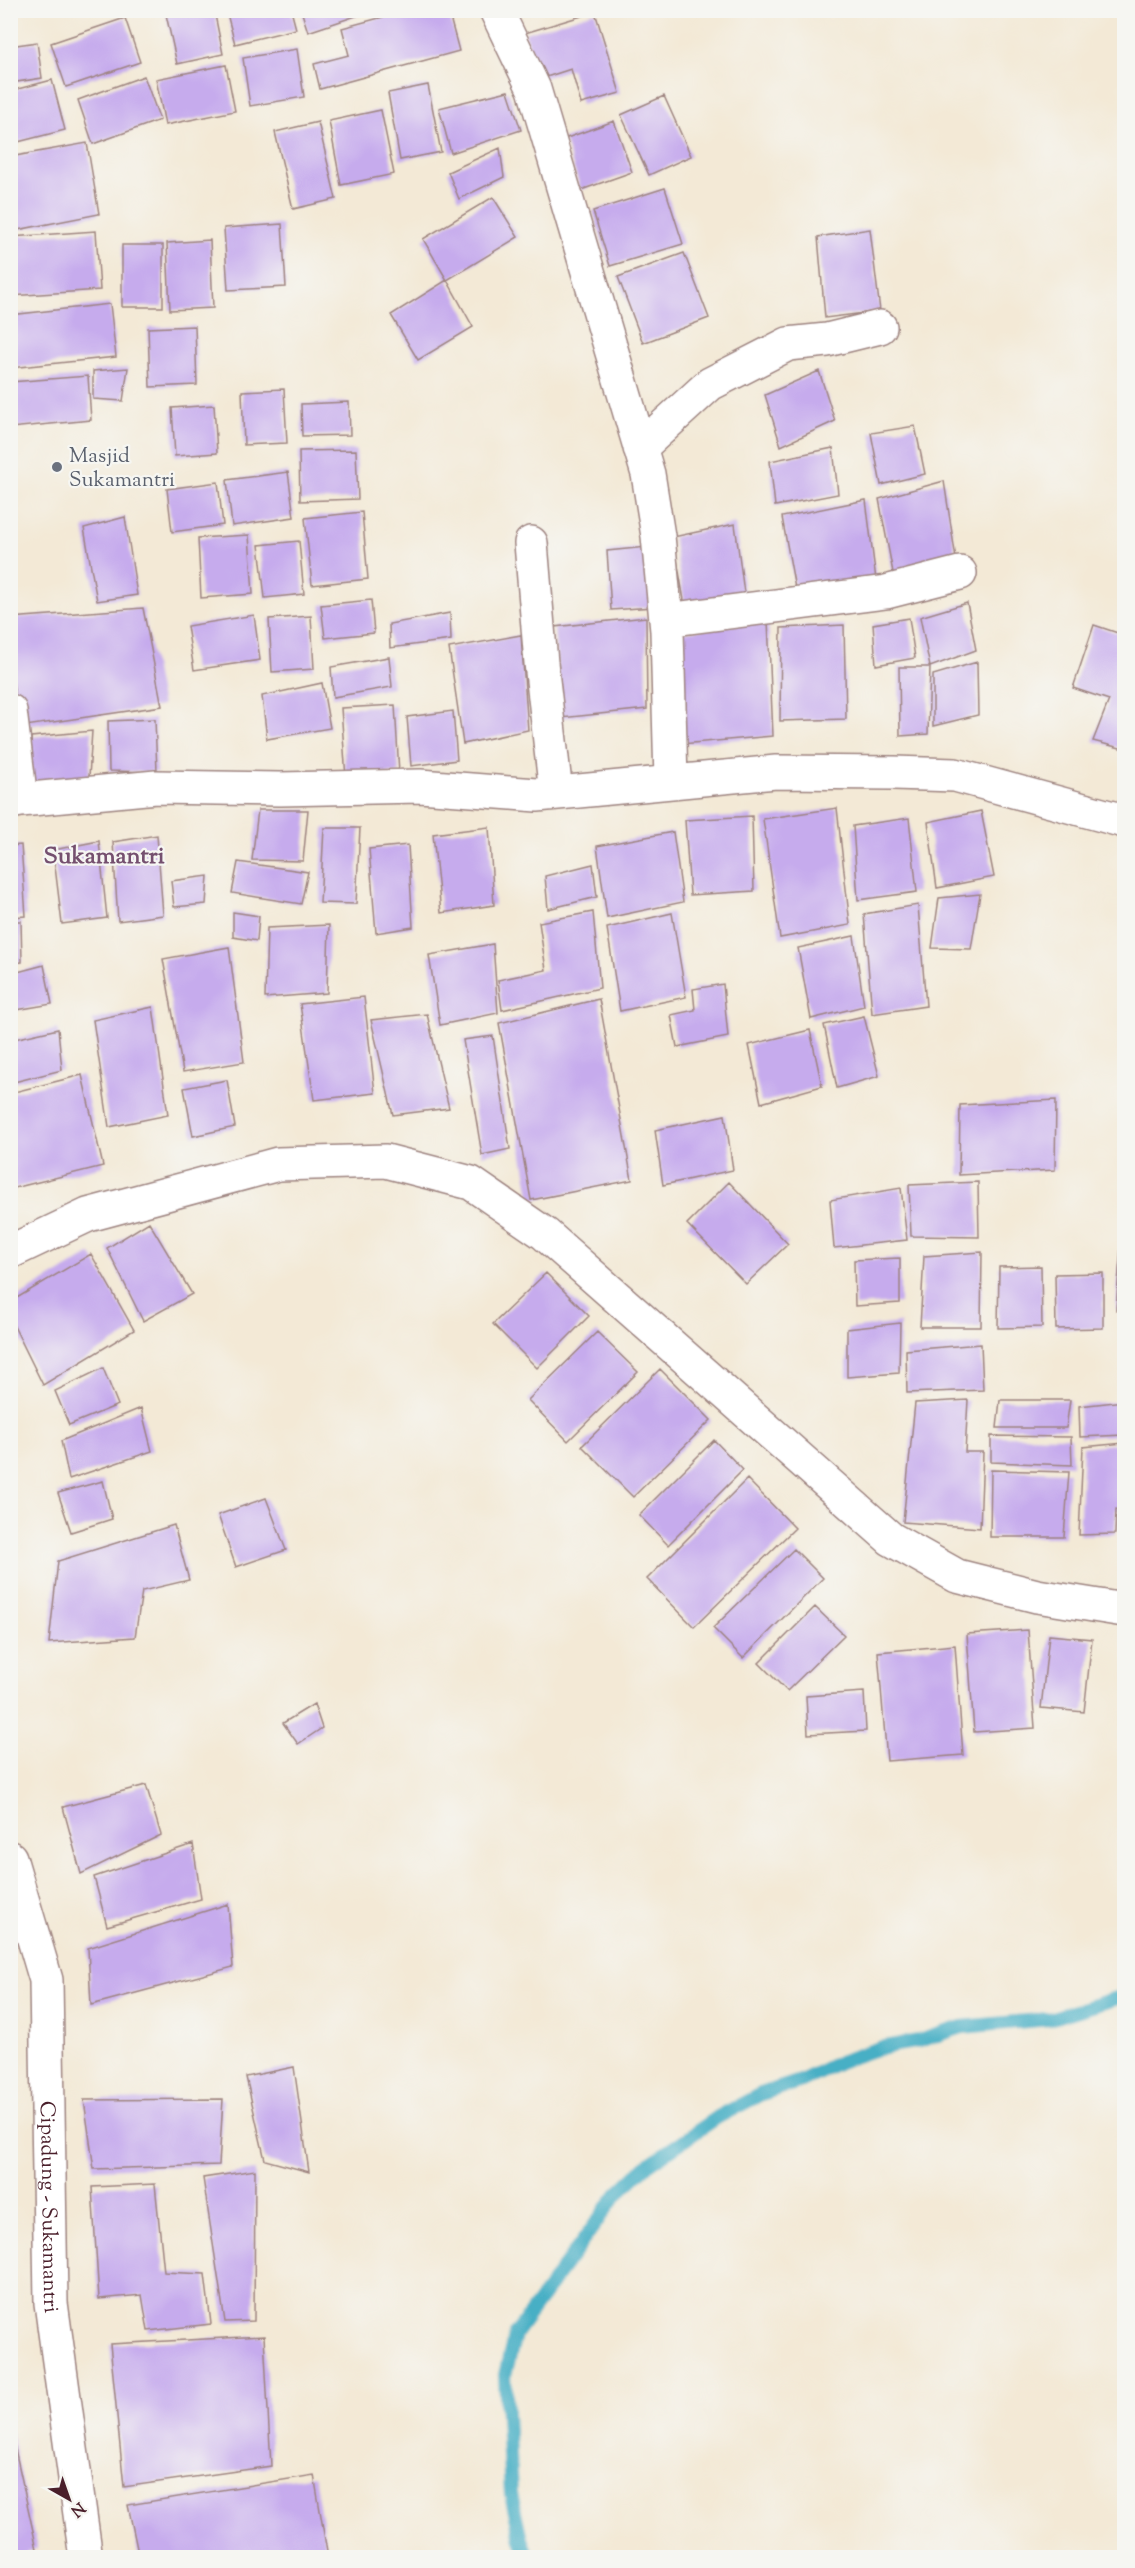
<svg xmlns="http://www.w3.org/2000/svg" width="1135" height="2568" viewBox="0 0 1135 2568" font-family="'Sorts Mill Goudy',serif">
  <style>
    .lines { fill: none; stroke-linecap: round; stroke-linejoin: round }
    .stream { stroke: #46afc5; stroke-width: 14 }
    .building { fill: #c6abed }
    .minor-casing { stroke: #9e8480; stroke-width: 36 }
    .tertiary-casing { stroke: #9e8480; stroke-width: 36 }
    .minor { stroke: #fff; stroke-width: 33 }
    .tertiary { stroke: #fff; stroke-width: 33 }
    .worship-dot { fill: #6b7280; stroke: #f6f6f2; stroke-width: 2 }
    .labels { text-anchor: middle; stroke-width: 4.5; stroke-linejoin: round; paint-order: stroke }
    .worship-label { font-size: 21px; fill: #5b616d; stroke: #f6f6f2; text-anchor: start }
    .street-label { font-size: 21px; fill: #4a1f2b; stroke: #f6f6f2 }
    .quarter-label { font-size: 24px; font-weight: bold; fill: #75506f; stroke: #f6f6f2 }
  </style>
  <rect width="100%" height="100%" fill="#f6f6f2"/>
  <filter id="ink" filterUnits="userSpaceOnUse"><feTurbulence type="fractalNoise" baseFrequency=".0167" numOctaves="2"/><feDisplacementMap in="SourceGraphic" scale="12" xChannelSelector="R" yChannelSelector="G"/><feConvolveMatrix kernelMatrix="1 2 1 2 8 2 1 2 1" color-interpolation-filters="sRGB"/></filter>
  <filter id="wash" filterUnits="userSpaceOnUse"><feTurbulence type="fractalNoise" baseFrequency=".008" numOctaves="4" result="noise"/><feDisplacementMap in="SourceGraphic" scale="24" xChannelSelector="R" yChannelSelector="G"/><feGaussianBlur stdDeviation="1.35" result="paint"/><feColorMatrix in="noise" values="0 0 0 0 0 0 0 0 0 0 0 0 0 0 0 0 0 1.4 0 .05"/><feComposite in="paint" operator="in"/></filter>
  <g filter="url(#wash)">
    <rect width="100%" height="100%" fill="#f3e9d6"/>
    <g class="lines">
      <!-- stream -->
      <path class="stream" d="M 528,2558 L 521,2539 L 511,2494 L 505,2375 L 515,2334 L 617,2194 L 645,2167 L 718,2117 L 761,2094 L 801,2081 L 839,2062 L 879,2048 L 919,2041 L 962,2027 L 1049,2019 L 1124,1996"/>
    </g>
    <g id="blocks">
      <!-- building -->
      <path class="building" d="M 165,10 L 214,10 L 223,54 L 177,64 Z
        M 226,10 L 291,10 L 296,29 L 235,44 Z
        M 301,10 L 358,10 L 359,15 L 308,32 Z
        M 409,10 L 448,10 L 459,51 L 320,89 L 314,64 L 349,55 L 342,28 Z
        M 595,12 L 620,93 L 581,104 L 571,69 L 540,79 L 525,33 Z
        M 125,18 L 140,62 L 66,87 L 51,43 Z
        M 37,42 L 42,78 L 10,83 L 10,46 Z
        M 297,49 L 304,97 L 250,106 L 243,58 Z
        M 226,65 L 235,111 L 165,125 L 156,79 Z
        M 144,76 L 160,120 L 93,144 L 78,100 Z
        M 52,80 L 65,130 L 10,144 L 10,91 Z
        M 428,85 L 441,152 L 400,160 L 388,93 Z
        M 508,91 L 521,130 L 451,153 L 439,108 Z
        M 664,96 L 691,156 L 649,175 L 621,115 Z
        M 381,110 L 394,174 L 341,185 L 329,121 Z
        M 614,121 L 632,172 L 581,190 L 564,139 Z
        M 318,122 L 336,199 L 293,209 L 275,132 Z
        M 87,143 L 99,214 L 17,230 L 10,190 L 10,157 Z
        M 500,148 L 504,177 L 459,199 L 448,172 Z
        M 665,188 L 683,244 L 610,266 L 593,211 Z
        M 493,197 L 518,237 L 447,280 L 473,327 L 418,360 L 391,315 L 447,280 L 423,239 Z
        M 282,224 L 286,287 L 228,290 L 224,228 Z
        M 870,229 L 880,311 L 825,318 L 818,237 Z
        M 96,231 L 100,290 L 10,296 L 10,237 Z
        M 210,240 L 213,308 L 170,310 L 167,243 Z
        M 122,245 L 163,245 L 163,307 L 122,307 Z
        M 684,253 L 709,318 L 643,343 L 618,277 Z
        M 110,304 L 116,357 L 10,368 L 10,315 Z
        M 195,326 L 197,385 L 150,387 L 148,328 Z
        M 128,368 L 123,401 L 93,399 L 93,371 Z
        M 819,371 L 835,421 L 781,446 L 765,395 Z
        M 88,376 L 91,420 L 10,428 L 10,382 Z
        M 284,389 L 287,443 L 244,445 L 242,391 Z
        M 349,402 L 350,435 L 302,436 L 301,404 Z
        M 214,405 L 217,453 L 175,456 L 172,408 Z
        M 915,426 L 925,474 L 881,485 L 871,433 Z
        M 833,448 L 838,494 L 775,506 L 770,461 Z
        M 356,450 L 358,499 L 300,501 L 299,451 Z
        M 288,472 L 294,517 L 232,526 L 227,480 Z
        M 944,481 L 956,559 L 894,578 L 879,499 Z
        M 218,482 L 223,525 L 172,532 L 167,489 Z
        M 866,500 L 876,580 L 796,594 L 782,517 Z
        M 362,512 L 368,579 L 312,585 L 305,518 Z
        M 125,517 L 137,595 L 97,601 L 84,528 Z
        M 735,524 L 744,593 L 685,606 L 673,537 Z
        M 249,535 L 253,594 L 201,598 L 198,538 Z
        M 299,541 L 304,594 L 265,598 L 259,545 Z
        M 647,547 L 653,607 L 611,610 L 607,551 Z
        M 371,600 L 374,633 L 325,638 L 321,605 Z
        M 967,603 L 976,650 L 930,667 L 920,617 Z
        M 143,608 L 162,706 L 19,727 L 10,658 L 10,618 Z
        M 450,613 L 451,640 L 390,648 L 389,624 Z
        M 254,615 L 260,660 L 194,670 L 187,626 Z
        M 311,616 L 314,669 L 272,672 L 269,619 Z
        M 646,617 L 647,709 L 561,718 L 554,627 Z
        M 909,618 L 915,658 L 876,665 L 873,624 Z
        M 768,620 L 773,736 L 681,744 L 677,633 Z
        M 844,625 L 846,719 L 780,721 L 781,628 Z
        M 1094,625 L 1124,635 L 1124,749 L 1093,741 L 1109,700 L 1073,688 Z
        M 521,635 L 528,730 L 463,744 L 449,648 Z
        M 389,657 L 392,687 L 333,697 L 331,667 Z
        M 977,662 L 978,715 L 933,726 L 933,675 Z
        M 899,667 L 930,667 L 928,734 L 900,736 Z
        M 322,683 L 330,728 L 267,739 L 262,696 Z
        M 395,705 L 399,773 L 346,778 L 341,708 Z
        M 453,711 L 457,760 L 411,766 L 407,717 Z
        M 155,719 L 157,772 L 109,771 L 108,721 Z
        M 92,731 L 89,777 L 31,783 L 31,737 Z
        M 837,808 L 850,925 L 780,938 L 763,819 Z
        M 258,810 L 308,810 L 303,861 L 252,860 Z
        M 981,811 L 994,877 L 937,888 L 928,822 Z
        M 752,816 L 754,891 L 690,895 L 685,820 Z
        M 909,818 L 917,892 L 858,900 L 853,826 Z
        M 489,827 L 494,905 L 441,913 L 433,834 Z
        M 324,828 L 360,828 L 356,904 L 320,903 Z
        M 673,832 L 683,902 L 607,918 L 597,846 Z
        M 157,835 L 163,915 L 118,921 L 113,842 Z
        M 99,841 L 107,918 L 62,924 L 53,850 Z
        M 21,845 L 26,916 L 10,917 L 10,846 Z
        M 408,845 L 413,927 L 376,933 L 369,849 Z
        M 238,862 L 308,872 L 301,904 L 232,893 Z
        M 593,864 L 597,897 L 548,909 L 545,876 Z
        M 208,876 L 206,904 L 174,907 L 171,881 Z
        M 980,894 L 971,949 L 932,948 L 939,898 Z
        M 918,905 L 926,1006 L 872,1014 L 864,914 Z
        M 233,912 L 259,916 L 257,941 L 233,937 Z
        M 593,912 L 600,988 L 502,1010 L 498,980 L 546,970 L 539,922 Z
        M 672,913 L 686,997 L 620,1011 L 607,928 Z
        M 10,921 L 21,921 L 22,962 L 10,963 Z
        M 329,925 L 327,993 L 265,998 L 267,928 Z
        M 854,936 L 864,1006 L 811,1019 L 798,948 Z
        M 493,944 L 498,1013 L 440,1025 L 429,955 Z
        M 229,947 L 244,1062 L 183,1072 L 163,959 Z
        M 44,965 L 52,1004 L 10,1011 L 10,974 Z
        M 723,984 L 728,1037 L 677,1047 L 671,1015 L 695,1010 L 693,989 Z
        M 364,997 L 375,1093 L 314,1100 L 300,1004 Z
        M 599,999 L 632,1180 L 531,1200 L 499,1023 Z
        M 153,1007 L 168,1115 L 109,1127 L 93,1020 Z
        M 427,1014 L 449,1108 L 393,1115 L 371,1020 Z
        M 864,1016 L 879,1076 L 837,1088 L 824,1025 Z
        M 58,1029 L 62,1070 L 10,1083 L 10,1040 Z
        M 810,1030 L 822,1086 L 761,1103 L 749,1045 Z
        M 493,1036 L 510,1149 L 482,1155 L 463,1040 Z
        M 82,1075 L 103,1166 L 10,1189 L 10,1093 Z
        M 227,1080 L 235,1127 L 193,1136 L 184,1088 Z
        M 1056,1100 L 1055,1170 L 959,1175 L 960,1105 Z
        M 725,1115 L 733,1170 L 663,1185 L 655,1130 Z
        M 729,1182 L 788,1244 L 746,1284 L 687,1224 Z
        M 978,1182 L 979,1237 L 911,1236 L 909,1185 Z
        M 901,1188 L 907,1240 L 834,1248 L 830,1200 Z
        M 1123,1219 L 1124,1219 L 1124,1311 L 1116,1310 Z
        M 149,1222 L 192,1294 L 143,1321 L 107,1248 Z
        M 982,1252 L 981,1327 L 920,1327 L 924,1256 Z
        M 91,1254 L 134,1330 L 43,1385 L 10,1318 L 10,1302 Z
        M 900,1258 L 900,1303 L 855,1306 L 854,1260 Z
        M 1041,1266 L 1042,1327 L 998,1328 L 999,1267 Z
        M 546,1273 L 589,1316 L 537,1368 L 493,1324 Z
        M 1103,1273 L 1103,1328 L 1056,1329 L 1055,1274 Z
        M 900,1323 L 899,1373 L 847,1377 L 847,1329 Z
        M 597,1332 L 638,1372 L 568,1441 L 528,1400 Z
        M 981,1344 L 983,1390 L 907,1393 L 906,1350 Z
        M 103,1368 L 118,1405 L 69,1425 L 55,1391 Z
        M 660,1369 L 711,1420 L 633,1497 L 582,1446 Z
        M 968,1400 L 965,1452 L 983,1452 L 980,1528 L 903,1522 L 915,1403 Z
        M 1000,1400 L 1070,1400 L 1066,1428 L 997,1428 Z
        M 1124,1401 L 1124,1435 L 1080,1437 L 1079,1406 Z
        M 141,1408 L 152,1451 L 69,1479 L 61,1441 Z
        M 991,1436 L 1071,1437 L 1072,1465 L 991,1462 Z
        M 714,1440 L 743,1470 L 668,1545 L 639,1515 Z
        M 1124,1443 L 1124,1510 L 1116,1509 L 1115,1534 L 1079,1535 L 1083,1447 Z
        M 991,1470 L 1069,1472 L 1064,1537 L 990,1537 Z
        M 747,1479 L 795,1528 L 694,1627 L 647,1579 Z
        M 103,1481 L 112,1519 L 71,1532 L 58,1493 Z
        M 266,1498 L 286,1550 L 236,1567 L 218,1515 Z
        M 174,1525 L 189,1580 L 142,1591 L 135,1637 L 49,1643 L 58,1561 Z
        M 794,1549 L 823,1578 L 743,1658 L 713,1628 Z
        M 815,1607 L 844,1635 L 787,1691 L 759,1663 Z
        M 1028,1630 L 1035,1728 L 974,1732 L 967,1634 Z
        M 1049,1635 L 1092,1639 L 1084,1712 L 1041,1708 Z
        M 955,1645 L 963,1755 L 887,1761 L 878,1652 Z
        M 864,1692 L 866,1731 L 808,1734 L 806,1696 Z
        M 314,1704 L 322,1728 L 298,1744 L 283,1723 Z
        M 146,1785 L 161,1835 L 81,1874 L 63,1807 Z
        M 193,1844 L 201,1899 L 107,1926 L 94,1877 Z
        M 228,1904 L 233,1967 L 91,2005 L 88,1948 Z
        M 294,2067 L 309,2172 L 265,2160 L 246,2077 Z
        M 223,2099 L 219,2165 L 94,2169 L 84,2100 Z
        M 255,2170 L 254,2321 L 225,2322 L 203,2178 Z
        M 155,2184 L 164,2272 L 205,2274 L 211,2324 L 148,2331 L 142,2295 L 99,2299 L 92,2187 Z
        M 264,2336 L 271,2466 L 124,2487 L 110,2344 Z
        M 10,2426 L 37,2549 L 11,2558 L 10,2558 Z
        M 314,2475 L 328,2558 L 139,2558 L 128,2505 Z"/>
    </g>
  </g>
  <g filter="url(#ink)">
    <use href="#blocks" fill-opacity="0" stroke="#9e8480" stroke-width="1.5"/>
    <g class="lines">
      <defs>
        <path id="minor" d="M 496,10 L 534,89 L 648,474 L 658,536 L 667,631 L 671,781
          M 640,448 L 710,384 L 788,344 L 827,340 L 880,327
          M 531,543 L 541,663 L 556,793
          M 666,620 L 886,592 L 960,573
          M 10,711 L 21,800 L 10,802
          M 21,800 L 156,787 L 280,789 L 420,786 L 537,795 L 776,772 L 894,773 L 955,775 L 1124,821"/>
        <g id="tertiary">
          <path d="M 10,1252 L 88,1215 L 278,1164 L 386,1161 L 471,1183 L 545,1234 L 891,1539 L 957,1576 L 1037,1596 L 1124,1610"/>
          <path id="s1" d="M 10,1858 L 46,1980 L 51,2303 L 86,2558"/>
        </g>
      </defs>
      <!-- minor casing -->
      <use href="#minor" class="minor-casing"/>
      <!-- tertiary casing -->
      <use href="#tertiary" class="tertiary-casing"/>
      <!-- minor -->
      <use href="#minor" class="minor"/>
      <!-- tertiary -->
      <use href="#tertiary" class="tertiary"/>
    </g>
  </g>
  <!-- markers -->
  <circle class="worship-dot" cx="57" cy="467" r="6"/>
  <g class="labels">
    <!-- worship labels -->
    <g class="worship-label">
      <text x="69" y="462">Masjid<tspan x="69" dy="24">Sukamantri</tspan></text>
    </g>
    <!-- street labels -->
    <g class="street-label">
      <text dy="7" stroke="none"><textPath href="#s1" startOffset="354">Cipadung - Sukamantri</textPath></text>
    </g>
    <!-- quarter labels -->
    <g class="quarter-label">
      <text x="104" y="863">Sukamantri</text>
    </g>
  </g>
  <!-- margin -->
  <rect width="1135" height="2568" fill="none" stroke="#f6f6f2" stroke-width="36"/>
  <!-- north arrow -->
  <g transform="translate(69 2499) rotate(140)" stroke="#f6f6f2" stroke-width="4.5" paint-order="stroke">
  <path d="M0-4.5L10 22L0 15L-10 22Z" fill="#4a1f2b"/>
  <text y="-9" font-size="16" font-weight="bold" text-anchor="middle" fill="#4a1f2b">N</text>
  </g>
</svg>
